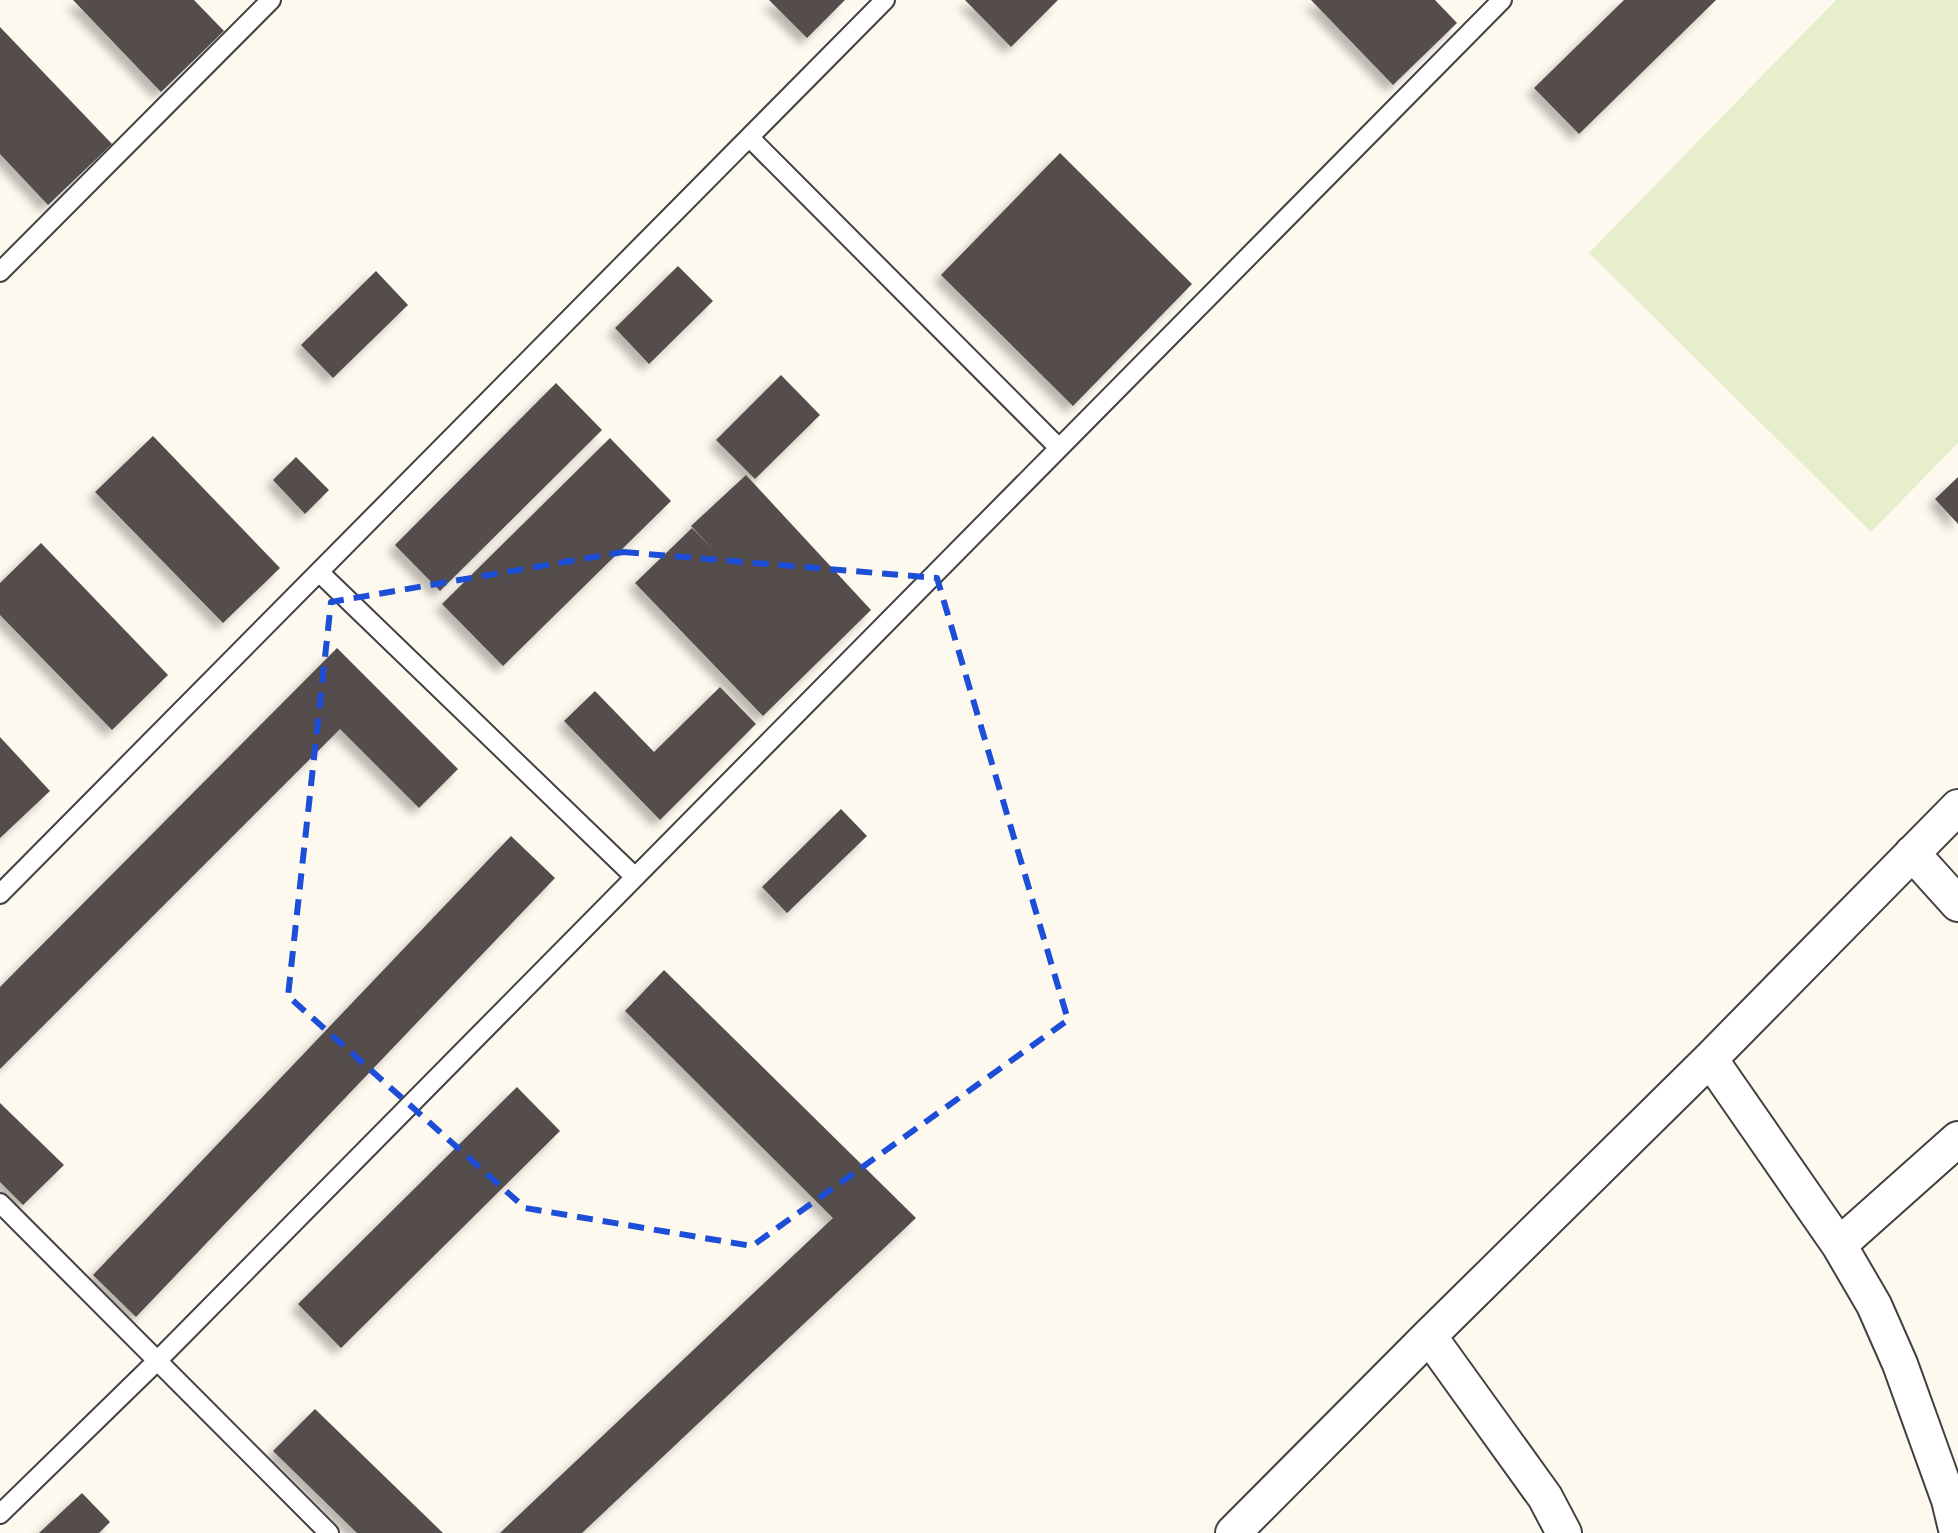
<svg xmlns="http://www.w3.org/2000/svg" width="1958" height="1533" viewBox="0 0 1958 1533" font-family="'Noto Serif',serif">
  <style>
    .pitch { fill: #e7eecc }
    .building { fill: #554d4b; filter: url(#shadow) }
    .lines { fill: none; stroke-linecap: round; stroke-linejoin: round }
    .service-casing { stroke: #414141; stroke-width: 22 }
    .minor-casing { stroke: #414141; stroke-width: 38 }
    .service { stroke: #fff; stroke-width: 18 }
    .minor { stroke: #fff; stroke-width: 34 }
    .marked { fill: none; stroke: #1d4ed8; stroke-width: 6; stroke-dasharray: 16 10; stroke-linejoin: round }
  </style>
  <defs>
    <filter id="shadow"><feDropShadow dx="-7" dy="7" stdDeviation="4" flood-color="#0004"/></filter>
  </defs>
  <rect width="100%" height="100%" fill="#fef9ef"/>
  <!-- pitch -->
  <path class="pitch" d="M 1836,0 L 1958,0 L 1958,443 L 1871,532 L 1589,253 Z"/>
  <!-- building -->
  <path class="building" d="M 73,0 L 194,0 L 224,31 L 161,92 Z
    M 769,0 L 845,0 L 807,38 Z
    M 965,0 L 1058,0 L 1011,47 Z
    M 1311,0 L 1435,0 L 1457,23 L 1393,85 Z
    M 1624,0 L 1716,0 L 1579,134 L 1534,88 Z
    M 0,27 L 112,144 L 48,205 L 0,154 Z
    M 1060,153 L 1192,284 L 1073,406 L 941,275 Z
    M 678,266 L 713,301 L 649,364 L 615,328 Z
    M 376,271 L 408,305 L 333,378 L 301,345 Z
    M 781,375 L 820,415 L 755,479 L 716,440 Z
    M 556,383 L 602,430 L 440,591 L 395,545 Z
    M 153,436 L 280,568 L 223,623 L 95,492 Z
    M 610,438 L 671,501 L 503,666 L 442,604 Z
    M 296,457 L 329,490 L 305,514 L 273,480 Z
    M 746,475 L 871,610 L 763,716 L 635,583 L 692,528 L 714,550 L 691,526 Z
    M 1958,477 L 1958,524 L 1935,499 Z
    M 41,543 L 168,675 L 112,730 L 0,615 L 0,583 Z
    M 337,648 L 458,769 L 419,808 L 340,729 L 0,1069 L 0,987 Z
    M 720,687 L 756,724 L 660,820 L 564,721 L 595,691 L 654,752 Z
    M 0,737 L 50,791 L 0,838 Z
    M 841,809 L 867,836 L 787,913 L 762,887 Z
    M 511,836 L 555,878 L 136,1317 L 93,1275 Z
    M 664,970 L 916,1218 L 582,1533 L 500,1533 L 833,1218 L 625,1011 Z
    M 517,1087 L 560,1131 L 341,1348 L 298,1304 Z
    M 0,1103 L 64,1165 L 23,1205 L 0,1182 Z
    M 315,1409 L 443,1533 L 357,1533 L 273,1451 Z
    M 82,1493 L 110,1522 L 99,1533 L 39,1533 Z"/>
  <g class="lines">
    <defs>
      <path id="service" d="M 750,138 L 1059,448
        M 0,272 L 271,0
        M 320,573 L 635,877
        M 0,894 L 885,0
        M 0,1203 L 329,1533
        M 0,1514 L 158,1360 L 1502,0"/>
      <path id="minor" d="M 1912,853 L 1958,904
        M 1710,1059 L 1839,1245 L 1874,1305 L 1900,1364 L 1949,1500 L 1957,1533
        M 1839,1245 L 1958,1139
        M 1429,1336 L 1545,1497 L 1564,1533
        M 1233,1533 L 1429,1336 L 1710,1059 L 1958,807"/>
    </defs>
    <!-- service casing -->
    <use href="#service" class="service-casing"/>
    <!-- minor casing -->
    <use href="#minor" class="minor-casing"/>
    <!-- service -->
    <use href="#service" class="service"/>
    <!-- minor -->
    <use href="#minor" class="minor"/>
  </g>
  <!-- marked area -->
  <path class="marked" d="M 623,552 L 937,578 L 1068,1020 L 752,1246 L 525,1208 L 288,996 L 331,602 Z"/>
</svg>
